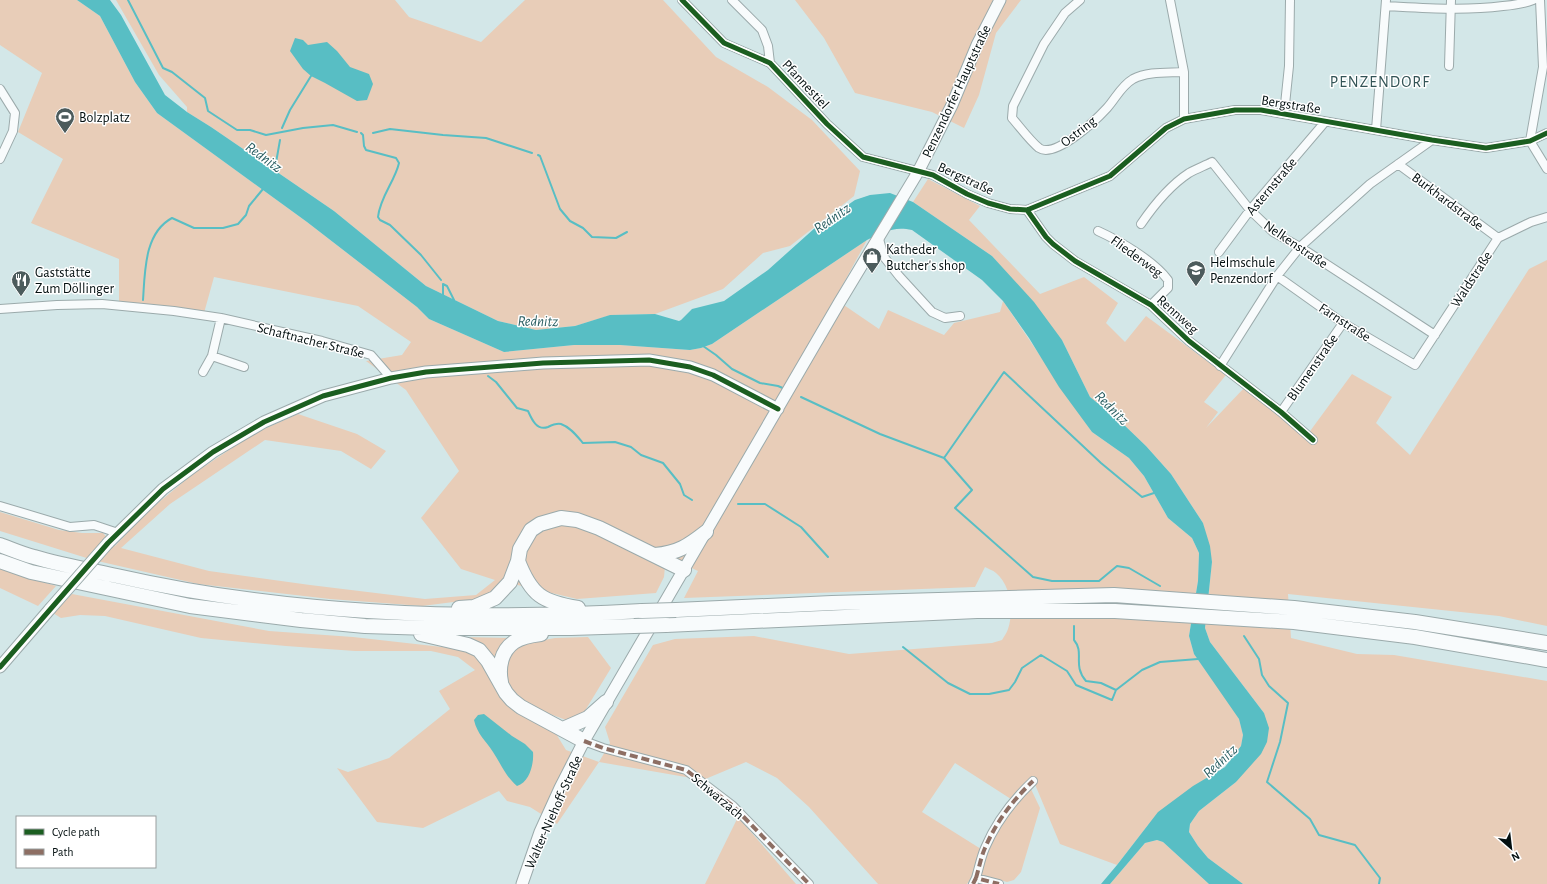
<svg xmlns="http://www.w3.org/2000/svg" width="1547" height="884" viewBox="0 0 1547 884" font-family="'Alegreya Sans',sans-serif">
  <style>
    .green { fill: #e8cdb8 }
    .water { fill: #58bec4 }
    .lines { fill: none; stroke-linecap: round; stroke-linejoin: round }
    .stream { stroke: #58bec4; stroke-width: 2 }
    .street-casing { stroke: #9baaab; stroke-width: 10 }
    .secondary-casing { stroke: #9baaab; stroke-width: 13 }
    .highway-casing { stroke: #9baaab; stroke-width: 16 }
    .street { stroke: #f8fbfc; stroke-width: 8 }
    .secondary { stroke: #f8fbfc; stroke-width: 11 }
    .highway { stroke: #f8fbfc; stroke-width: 14 }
    .secondary-bridge-casing { stroke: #9baaab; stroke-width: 13; stroke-linecap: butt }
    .highway-bridge-casing { stroke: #9baaab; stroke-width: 16; stroke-linecap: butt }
    .secondary-bridge { stroke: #f8fbfc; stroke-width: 11 }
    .highway-bridge { stroke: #f8fbfc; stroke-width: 14 }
    .quiet { stroke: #8d6e63; stroke-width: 4; stroke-dasharray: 8 4; stroke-linecap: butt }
    .cycleway-casing { stroke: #fff; stroke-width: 8 }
    .cycleway { stroke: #1b5e20; stroke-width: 5 }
    .labels { text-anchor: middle; stroke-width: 3; stroke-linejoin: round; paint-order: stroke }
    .street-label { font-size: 14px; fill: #030f10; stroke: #fff }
    .poi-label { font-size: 14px; fill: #030f10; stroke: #fff; text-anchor: start }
    .water-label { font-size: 15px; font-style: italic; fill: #2a5e62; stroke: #fff }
    .quarter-label { font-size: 16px; letter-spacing: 1px; fill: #335456; stroke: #fff }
  </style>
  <rect width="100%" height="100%" fill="#d3e7e8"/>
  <!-- green -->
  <path class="green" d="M 0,0 L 77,0 L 100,16 L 135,82 L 157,113 L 307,222 L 417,307 L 429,319 L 504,352 L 574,345 L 620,345 L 690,350 L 701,348 L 712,344 L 867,240 L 835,299 L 879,329 L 888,310 L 944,335 L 954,323 L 1000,312 L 1003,301 L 1092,432 L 1129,458 L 1144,476 L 1168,518 L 1192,538 L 1199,553 L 1198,581 L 1189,636 L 1194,654 L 1230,704 L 1239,719 L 1243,735 L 1241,746 L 1229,761 L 1148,825 L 1117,865 L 1060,844 L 1034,782 L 1014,801 L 955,763 L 922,812 L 981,849 L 972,876 L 967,884 L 878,884 L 809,807 L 777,778 L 746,762 L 703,780 L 599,762 L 557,824 L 530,807 L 507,801 L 499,791 L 423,828 L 377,822 L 337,768 L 348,772 L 389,758 L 450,709 L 439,691 L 475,670 L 458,657 L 431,651 L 355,651 L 286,646 L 201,638 L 105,616 L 80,615 L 61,618 L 53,613 L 72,594 L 269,631 L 353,637 L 451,648 L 461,637 L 515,638 L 523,644 L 555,638 L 588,637 L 611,668 L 583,714 L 566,720 L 542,711 L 566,750 L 599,762 L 610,743 L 605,727 L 653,645 L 675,639 L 754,636 L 849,654 L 992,643 L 1002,640 C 1004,636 1007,633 1008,629 C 1014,611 1011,586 996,573 C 993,570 988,569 985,567 L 975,587 L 684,598 L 698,571 L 666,556 L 664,577 L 656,593 L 577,599 L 501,581 L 485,598 L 422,606 L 330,599 L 198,584 L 93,560 L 0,531 L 0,512 L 59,530 L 82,533 L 103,533 L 115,546 L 147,512 L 193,474 L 253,434 L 298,414 L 357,434 L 386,451 L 371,469 L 341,451 L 265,440 L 170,504 L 121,548 L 209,571 L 310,585 L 425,599 L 476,595 L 495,580 L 461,569 L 421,518 L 459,471 L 406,390 L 366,361 L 402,355 L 411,342 L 358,306 L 214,277 L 204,313 L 119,302 L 119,259 L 31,223 L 63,159 L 18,132 L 42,73 L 0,45 Z
    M 116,0 L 395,0 L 409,17 L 481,42 L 525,0 L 663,0 L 716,57 L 768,87 L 812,120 L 860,171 L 854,196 L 790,246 L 763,253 L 723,289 L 655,314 L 611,315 L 575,326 L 536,330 L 498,321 L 426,286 L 334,211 L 211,127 L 187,112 L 187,107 L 159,75 Z
    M 795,0 L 1021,0 L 996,33 L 979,95 L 964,128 L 932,112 L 855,93 L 824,38 Z
    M 928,179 L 980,206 L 969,220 L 1040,294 L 1084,277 L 1118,303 L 1106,323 L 1125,342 L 1146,316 L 1226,375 L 1204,402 L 1218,412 L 1206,428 L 1245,387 L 1305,438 L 1352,374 L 1392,397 L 1376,423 L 1410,455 L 1529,269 L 1547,260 L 1547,626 L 1499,616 L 1288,594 L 1291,638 L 1357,654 L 1394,655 L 1547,681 L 1547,884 L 1243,884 L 1208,858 L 1198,846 L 1189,832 L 1190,824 L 1199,811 L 1236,782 L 1264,713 L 1210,642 L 1205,628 L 1212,562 L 1203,523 L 1171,474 L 1146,446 L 1120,421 L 1090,397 L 1062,340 L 992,256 L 913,202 Z
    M 0,569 L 56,586 L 38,606 L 0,588 Z
    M 1030,787 L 1040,808 L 1021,872 L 1014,880 L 1007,882 L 981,875 C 991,836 1007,817 1030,787 Z
    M 738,817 L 796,884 L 705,884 Z
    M 1157,840 L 1163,842 L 1209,884 L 1110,884 L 1145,843 Z"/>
  <!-- water -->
  <path class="water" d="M 77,0 L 110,0 L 121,15 L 165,95 L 187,112 L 211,127 L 334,211 L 426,286 L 498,321 L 536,330 L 575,326 L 610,315 L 655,314 L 679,321 L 681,320 L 692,309 L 724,301 L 768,270 L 816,227 L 855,200 L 870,195 L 890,193 L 913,202 L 992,256 L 1034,302 L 1062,340 L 1090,397 L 1120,421 L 1146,446 L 1171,474 L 1203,523 L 1210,546 L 1212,562 L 1205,628 L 1210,642 L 1264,713 L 1269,728 L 1267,742 L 1261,754 L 1236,782 L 1199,811 L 1190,824 L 1189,832 L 1198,846 L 1208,858 L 1243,884 L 1209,884 L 1163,842 L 1157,840 L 1145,843 L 1110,884 L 1101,884 L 1117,865 L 1158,812 L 1193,786 L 1225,767 L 1241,746 L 1243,735 L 1239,719 L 1194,654 L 1189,636 L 1198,581 L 1199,553 L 1192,538 L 1168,518 L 1144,476 L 1129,458 L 1092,432 L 1059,387 L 1029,338 L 1003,301 L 982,280 L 912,230 C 894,226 883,232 867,240 L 712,344 L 701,348 L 690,350 L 620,345 L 574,345 L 504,352 L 429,319 L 417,307 L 307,222 L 157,113 L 135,82 L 100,16 Z
    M 295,38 L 303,40 L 308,45 L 327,42 L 337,51 L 350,67 L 369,74 L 373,84 L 367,100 L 357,101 L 325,83 L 311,76 L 303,69 L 290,51 Z
    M 484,714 L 512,736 L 525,744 L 533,752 C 534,763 530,782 517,786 C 506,777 501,764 493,752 C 486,741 477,734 474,720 L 478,715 Z"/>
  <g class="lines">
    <!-- stream -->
    <path class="stream" d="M 128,0 L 163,68 L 172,72 L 205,98 L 208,111 L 237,130 L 250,130 L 266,135 L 303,128 L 333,125 L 357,132
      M 282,128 L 290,110 L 311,76
      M 361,133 L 363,135 L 364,146 L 366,150 L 396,158 L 399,163 C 395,181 380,197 378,217 L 380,220 L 390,225 L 421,255 L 441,280
      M 373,133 L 390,129 L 443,135 L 486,138 L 532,153
      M 538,155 L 540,156 L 560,209 L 570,221 L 583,228 L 592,237 L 616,238 L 627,232
      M 274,174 L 280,140
      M 443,284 L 443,296
      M 443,284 L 447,286 L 454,300
      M 143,300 C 145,272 144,233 172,218 L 194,228 L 223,228 L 238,224 L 246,215 L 249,206 L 263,189
      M 703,346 L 716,355 L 732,369 L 760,383 L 778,386 L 785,389
      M 488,376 L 496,382 L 517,408 L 528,411 C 532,420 537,431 548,427 C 552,425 556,423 561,424 C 570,427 577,436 583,443 L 615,442 L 631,447 L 641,455 L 663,463 L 680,484 L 684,495 L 692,500
      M 801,397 L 880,434 L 944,458 L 972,490 L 955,508 L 1033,577 L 1052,581 L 1099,581 L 1117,566 L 1129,568 L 1160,586
      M 944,458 L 1004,372 L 1101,463 L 1142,497 L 1154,493
      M 738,504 L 765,504 L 801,527 L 828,557
      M 1074,626 L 1074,640 C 1085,653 1072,665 1086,681 L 1101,683 L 1116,690
      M 1244,636 L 1259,659 L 1262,675 L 1269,686 L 1288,703 L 1280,742 L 1267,782 L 1310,819 L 1319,835 L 1355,845 L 1380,878 L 1379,884
      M 903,647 L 948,683 L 970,694 L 989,694 L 1009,690 L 1015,682 L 1022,668 L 1041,655 L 1067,671 L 1076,685 L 1112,700 L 1116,690 L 1142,670 L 1160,662 L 1198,659"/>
    <defs>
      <path id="street" d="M 682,0 L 724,43 L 770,63 L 827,124 L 863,157 L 933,175 L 967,194 L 988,203 L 1010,209 L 1027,210 L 1110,176 L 1166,128 L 1184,119 L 1235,110 L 1261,110 L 1432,140 L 1486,148 L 1530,141 L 1547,133
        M 732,0 L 762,30 L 768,46 L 770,63
        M 1080,0 L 1065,13 L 1044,44 L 1013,106 L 1012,118 C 1020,127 1030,141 1039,148 C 1055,159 1096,120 1107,108 C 1116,98 1121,86 1133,79 C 1148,71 1168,73 1184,72
        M 1170,0 L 1184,72 L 1184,119
        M 1386,6 C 1425,8 1464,11 1503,6 C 1514,5 1523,4 1533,0
        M 1449,66 L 1451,0
        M 0,89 L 15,113 L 13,131 L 0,159
        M 1284,114 L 1289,66 L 1290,0
        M 1376,130 L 1386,0
        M 1530,141 L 1543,67 L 1540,0
        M 1530,141 L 1547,169
        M 1398,164 L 1498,238
        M 1027,210 L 1046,237 L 1053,244 L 1075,261 L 1151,305 L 1189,341 L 1281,412 L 1313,440
        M 1141,224 C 1154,205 1169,186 1189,173 C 1196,169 1204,166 1212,162 L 1250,210 L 1273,232 L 1300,247 L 1435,335
        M 1098,231 C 1120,241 1154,261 1168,280 L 1168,288 L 1151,305
        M 879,239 L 884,257 L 899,276 L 932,312 L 945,318 L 960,316
        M 1219,252 L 1250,210 L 1325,122
        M 1277,276 L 1343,323 L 1415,365 L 1498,238 L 1531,222 L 1547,217
        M 0,309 L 57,305 L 102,304 L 174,311 L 221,318 L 322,341 L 371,355 L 391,378
        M 221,318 L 212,356 L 244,367
        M 1220,366 L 1277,276 L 1300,247 L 1370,184 L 1432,140
        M 203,372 L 212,356
        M 1281,412 L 1343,323
        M 0,506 L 70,527 L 94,525 L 118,533
        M 584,741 L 603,748 L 686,770 L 733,806 L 809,884
        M 976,878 C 979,868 981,857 985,848 C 996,822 1013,800 1033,781
        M 973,884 L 976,878 L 999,884"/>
      <path id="secondary" d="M 108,543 L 163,489 L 213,452 L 264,422 L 323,396 L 391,378 L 426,372 L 543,363 L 649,360 L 690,367 L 713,375 L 778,409
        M 0,667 L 50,609
        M 522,884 L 540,832 L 560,788 L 584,741 L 839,303 L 918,172 L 952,105 L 977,45 L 1000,0"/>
      <path id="highway" d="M 0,545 C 11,549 22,554 34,557 C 61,565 89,570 117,576 C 289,615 467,621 642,611
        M 655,555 C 678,553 688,546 706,532
        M 0,561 L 31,572 L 190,606 L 301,620 L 365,626 L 430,628 L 571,628 L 634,626
        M 518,561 C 531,595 542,602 578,608
        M 459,608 L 474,607 L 495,598 L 510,582 L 518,561 L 520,549 L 531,530 L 540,524 L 561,518 L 577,520 L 599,528 L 684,570
        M 676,610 L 832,603 L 1114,595 L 1294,608 L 1415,622 L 1547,643
        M 666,625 L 977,611 L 1115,611 L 1294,622 L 1415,637 L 1547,660
        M 421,634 L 468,645 L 479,650 L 488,661 L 506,693 L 512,700 L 521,707 L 584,741
        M 501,682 C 498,668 501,651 514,642 C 521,637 532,635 541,634
        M 563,729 L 588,718 L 606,702"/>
    </defs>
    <!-- street casing -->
    <use href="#street" class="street-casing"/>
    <!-- secondary casing -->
    <use href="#secondary" class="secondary-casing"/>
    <!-- highway casing -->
    <use href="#highway" class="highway-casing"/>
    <!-- street -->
    <use href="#street" class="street"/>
    <!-- secondary -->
    <use href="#secondary" class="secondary"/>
    <!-- highway -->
    <use href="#highway" class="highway"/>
    <defs>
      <path id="secondary-bridge" d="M 50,609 L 108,543"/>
      <path id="highway-bridge" d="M 642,611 L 676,610
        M 634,626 L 666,625"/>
    </defs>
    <!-- secondary-bridge casing -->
    <use href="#secondary-bridge" class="secondary-bridge-casing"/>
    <!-- highway-bridge casing -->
    <use href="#highway-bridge" class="highway-bridge-casing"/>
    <!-- secondary-bridge -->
    <use href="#secondary-bridge" class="secondary-bridge"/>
    <!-- highway-bridge -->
    <use href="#highway-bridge" class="highway-bridge"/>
    <!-- quiet -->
    <path class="quiet" d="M 584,741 L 603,748 L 686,770 L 733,806 L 809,884
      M 976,878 C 979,868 981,857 985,848 C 996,822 1013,800 1033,781
      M 973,884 L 976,878 L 999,884"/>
    <defs>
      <path id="cycleway" d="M 682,0 L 724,43 L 770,63 L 827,124 L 863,157 L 933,175 L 967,194 L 988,203 L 1010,209 L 1027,210 L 1110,176 L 1166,128 L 1184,119 L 1235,110 L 1261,110 L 1432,140 L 1486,148 L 1530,141 L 1547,133
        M 1027,210 L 1046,237 L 1053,244 L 1075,261 L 1151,305 L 1189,341 L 1281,412 L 1313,440
        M 0,667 L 108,543 L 163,489 L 213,452 L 264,422 L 323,396 L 391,378 L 426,372 L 543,363 L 649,360 L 690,367 L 713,375 L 778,409"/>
    </defs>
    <!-- cycleway casing -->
    <use href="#cycleway" class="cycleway-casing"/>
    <!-- cycleway -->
    <use href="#cycleway" class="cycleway"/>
  </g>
  <!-- icons -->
  <defs>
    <symbol id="stadium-pin" viewBox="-11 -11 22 30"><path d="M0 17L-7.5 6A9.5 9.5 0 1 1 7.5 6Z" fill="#4c5b5c" stroke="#fff"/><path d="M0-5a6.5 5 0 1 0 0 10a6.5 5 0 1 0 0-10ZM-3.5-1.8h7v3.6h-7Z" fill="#fff"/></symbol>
    <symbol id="shop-pin" viewBox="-11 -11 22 30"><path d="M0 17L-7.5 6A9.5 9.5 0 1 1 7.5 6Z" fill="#4c5b5c" stroke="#fff"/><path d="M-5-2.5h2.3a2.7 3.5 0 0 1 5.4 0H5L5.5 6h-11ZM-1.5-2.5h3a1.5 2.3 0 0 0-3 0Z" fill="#fff"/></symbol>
    <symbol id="school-pin" viewBox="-11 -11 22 30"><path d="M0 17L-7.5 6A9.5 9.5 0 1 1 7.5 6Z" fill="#4c5b5c" stroke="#fff"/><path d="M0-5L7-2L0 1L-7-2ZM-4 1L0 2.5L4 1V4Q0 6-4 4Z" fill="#fff"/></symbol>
    <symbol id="restaurant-pin" viewBox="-11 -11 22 30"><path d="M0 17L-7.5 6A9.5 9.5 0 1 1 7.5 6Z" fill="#4c5b5c" stroke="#fff"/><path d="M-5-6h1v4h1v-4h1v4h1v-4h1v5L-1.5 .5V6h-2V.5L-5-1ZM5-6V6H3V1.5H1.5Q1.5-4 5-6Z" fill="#fff"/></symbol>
  </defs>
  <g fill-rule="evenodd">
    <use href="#stadium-pin" x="54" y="106" width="22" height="30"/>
    <use href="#shop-pin" x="861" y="246" width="22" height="30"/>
    <use href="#school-pin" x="1185" y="259" width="22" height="30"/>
    <use href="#restaurant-pin" x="10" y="269" width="22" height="30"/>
  </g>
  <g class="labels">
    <!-- street labels -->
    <g class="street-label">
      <text transform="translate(806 84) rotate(47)" y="5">Pfannestiel</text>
      <text transform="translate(956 91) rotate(-65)" y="5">Penzendorfer Hauptstraße</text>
      <text transform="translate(1291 104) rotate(9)" y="5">Bergstraße</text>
      <text transform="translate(1078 131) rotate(-38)" y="5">Ostring</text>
      <text transform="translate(966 178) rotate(25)" y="5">Bergstraße</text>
      <text transform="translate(1271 186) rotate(-50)" y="5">Asternstraße</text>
      <text transform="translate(1448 201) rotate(37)" y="5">Burkhardstraße</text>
      <text transform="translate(1296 244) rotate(34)" y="5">Nelkenstraße</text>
      <text transform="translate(1137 256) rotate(36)" y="5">Fliederweg</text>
      <text transform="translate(1471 279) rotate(-57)" y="5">Waldstraße</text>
      <text transform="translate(1178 314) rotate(42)" y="5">Rennweg</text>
      <text transform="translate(1345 322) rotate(33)" y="5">Farnstraße</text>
      <text transform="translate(311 340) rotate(14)" y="5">Schaftnacher Straße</text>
      <text transform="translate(1312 367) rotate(-55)" y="5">Blumenstraße</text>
      <text transform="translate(718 796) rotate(40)" y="5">Schwarzach</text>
      <text transform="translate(553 812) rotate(-66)" y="5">Walter-Niehoff-Straße</text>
    </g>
    <!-- poi labels -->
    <g class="poi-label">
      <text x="79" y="122">Bolzplatz</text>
      <text x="886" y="254">Katheder<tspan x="886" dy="16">Butcher's shop</tspan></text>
      <text x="1210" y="267">Helmschule<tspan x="1210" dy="16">Penzendorf</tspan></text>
      <text x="35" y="277">Gaststätte<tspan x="35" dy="16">Zum Döllinger</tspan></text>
    </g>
    <!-- water labels -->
    <g class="water-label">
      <text transform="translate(264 157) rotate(36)" y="5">Rednitz</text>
      <text transform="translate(832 218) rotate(-35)" y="5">Rednitz</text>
      <text transform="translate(538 321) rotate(1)" y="5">Rednitz</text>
      <text transform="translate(1112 408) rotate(45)" y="5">Rednitz</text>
      <text transform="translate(1220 761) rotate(-43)" y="5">Rednitz</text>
    </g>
    <!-- quarter labels -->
    <g class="quarter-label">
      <text x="1380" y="87">PENZENDORF</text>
    </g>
  </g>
  <!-- legend -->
  <rect x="16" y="816" width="140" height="52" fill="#ffffff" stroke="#9a9f9f"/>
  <rect x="24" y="829" width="20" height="6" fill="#1b5e20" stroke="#9a9f9f"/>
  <text x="52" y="836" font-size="12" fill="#030f10">Cycle path</text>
  <rect x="24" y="849" width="20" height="6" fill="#8d6e63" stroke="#9a9f9f"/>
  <text x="52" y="856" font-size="12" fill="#030f10">Path</text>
  <!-- north arrow -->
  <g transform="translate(1511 848) rotate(152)" stroke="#ffffff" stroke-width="3" paint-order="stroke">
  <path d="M0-3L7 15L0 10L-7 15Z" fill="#030f10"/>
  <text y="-6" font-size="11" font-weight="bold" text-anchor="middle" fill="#030f10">N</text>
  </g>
</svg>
